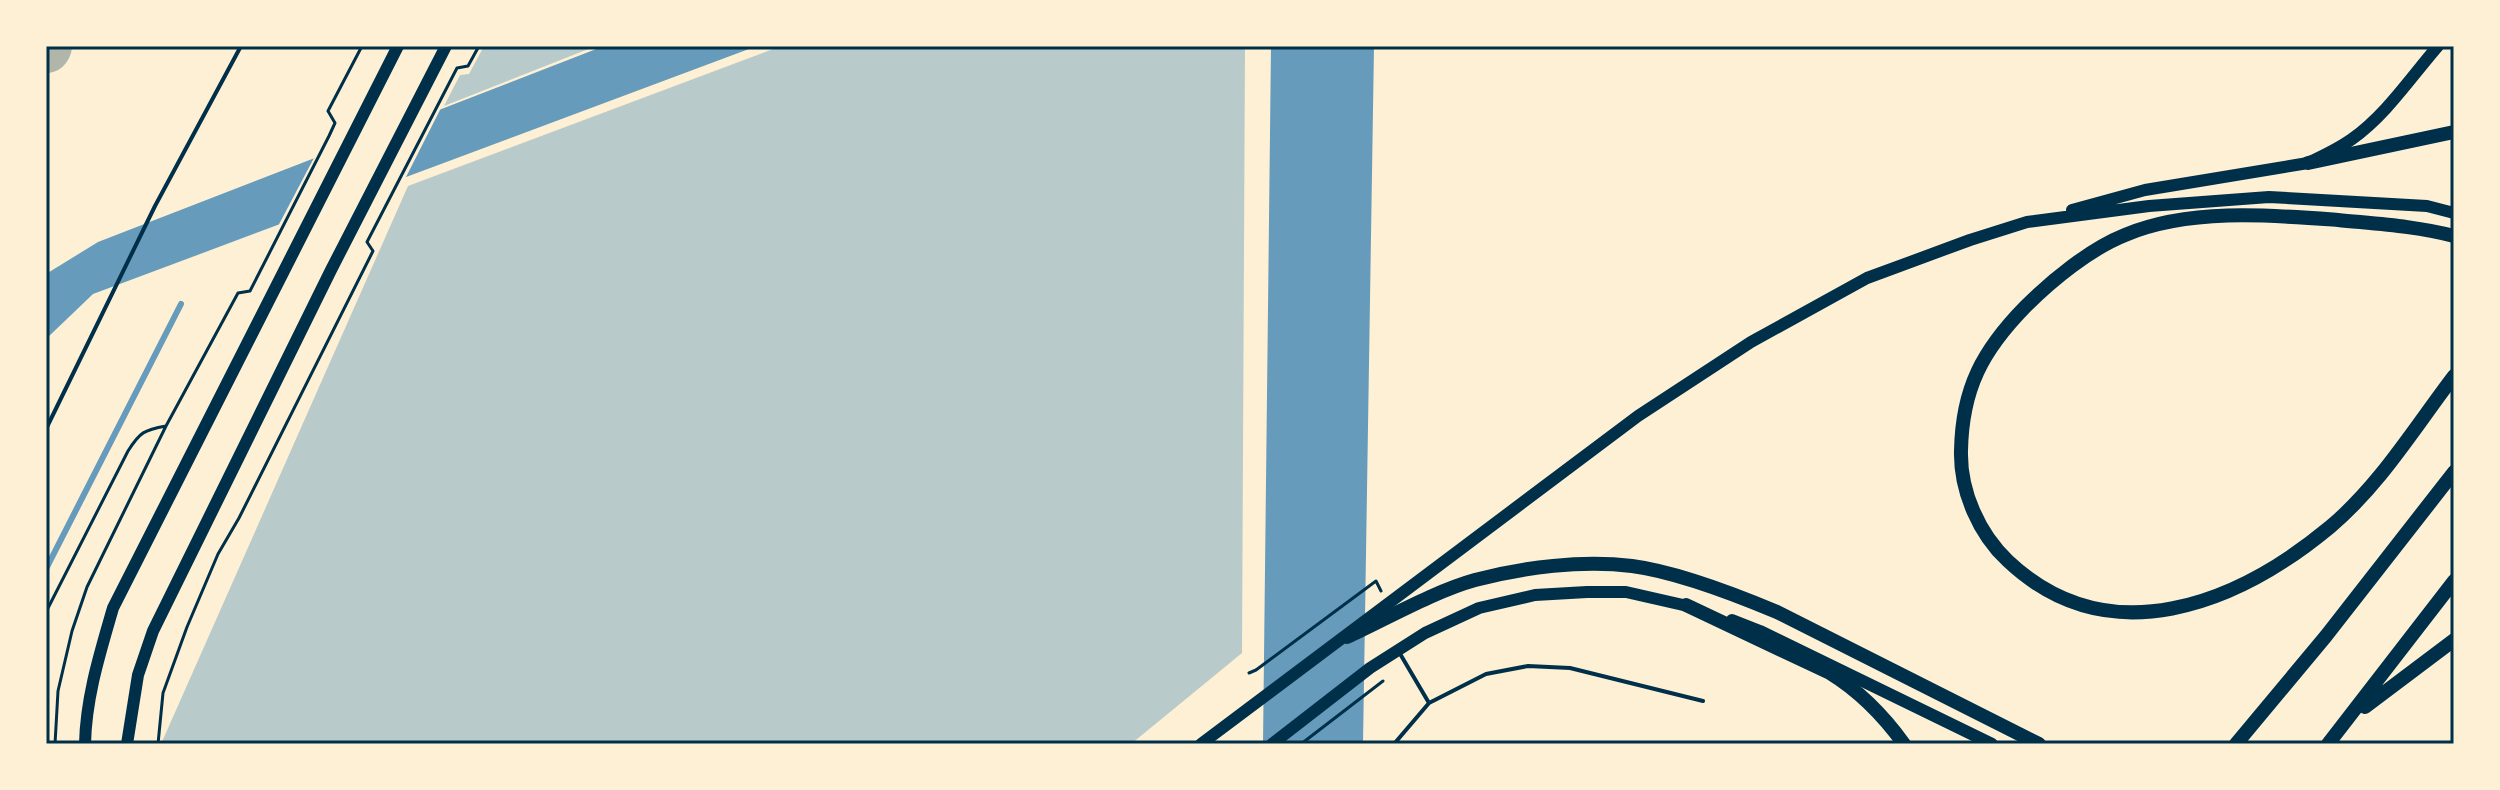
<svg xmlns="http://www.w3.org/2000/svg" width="2500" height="790" viewBox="0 0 2500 790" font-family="'Space Grotesk',sans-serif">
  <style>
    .green { fill: #b9caca }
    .water { fill: #669bbc }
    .pier { fill: #fdf0d5 }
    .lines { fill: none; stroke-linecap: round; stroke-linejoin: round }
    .stream { stroke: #669bbc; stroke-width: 6 }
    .taxiway { stroke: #b1b6ab; stroke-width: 50 }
    .path { stroke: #003049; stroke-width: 3 }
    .service { stroke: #003049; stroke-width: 4 }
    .primary { stroke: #003049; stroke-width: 12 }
    .motorway { stroke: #003049; stroke-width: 14 }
    .neatline { fill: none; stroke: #003049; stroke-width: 3 }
  </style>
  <rect width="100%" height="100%" fill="#fdf0d5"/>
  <!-- green -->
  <path class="green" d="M 484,46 L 596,46 L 444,106 L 460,75 L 469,74 Z
    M 781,46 L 1245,46 L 1242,653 L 1131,744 L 161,744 L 408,186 Z"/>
  <!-- water -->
  <path class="water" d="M 604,46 L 757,46 L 93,294 L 46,339 L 46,274 L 98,242 Z
    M 1271,46 L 1374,46 L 1363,744 L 1263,744 Z"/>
  <!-- pier -->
  <path class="pier" d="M 443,104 L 403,183 L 276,230 L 316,154 Z"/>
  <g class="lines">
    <!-- stream -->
    <path class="stream" d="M 46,569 L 181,304"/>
    <!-- taxiway -->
    <path class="taxiway" d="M 46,48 L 47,46"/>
    <!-- path -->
    <path class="path" d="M 46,612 L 128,451 C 140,432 144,430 166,426 L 238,293 L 250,291 L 329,136 L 335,123 L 328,111 L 362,46
      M 1249,673 L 1256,670 L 1376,581 L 1381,591
      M 55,744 L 58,691 L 72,631 L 87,587 L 166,426
      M 158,744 L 163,693 L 187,627 L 218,554 L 239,518 L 373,251 L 367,242 L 457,68 L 468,66 L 479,46
      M 1301,744 L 1383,681"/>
    <!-- service -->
    <path class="service" d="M 46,429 L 155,206 L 241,46
      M 1399,652 L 1429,703
      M 1394,744 L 1429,703 L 1486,674 L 1528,666 L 1570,668 L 1703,701"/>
    <!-- primary -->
    <path class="primary" d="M 2072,210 L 2145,190 L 2308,163 C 2323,156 2338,149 2352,139 C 2386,115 2411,77 2438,46
      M 1732,620 L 1760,631 L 1992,744
      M 85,744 C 86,697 100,653 113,608 L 398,46
      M 127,744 L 138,675 L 153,631 L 331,270 L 446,46
      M 1201,744 L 1638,416 L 1751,342 L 1867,278 L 1970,240 L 2027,222 L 2149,206 L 2269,197 L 2427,206 L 2454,213
      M 1272,744 L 1370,668 L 1425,633 L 1479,608 L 1535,595 L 1587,592 L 1626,592 L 1692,607"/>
    <!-- motorway -->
    <path class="motorway" d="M 2308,163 L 2454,132
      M 2454,236 C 2416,226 2378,224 2338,220 C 2271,215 2189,208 2125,235 C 2090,249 2052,280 2025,307 C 1983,350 1962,388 1961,451 C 1960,491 1979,534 2008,561 C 2109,656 2237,604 2330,527 C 2380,485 2415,427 2454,376
      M 1686,605 L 1830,673 C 1861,692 1883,715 1904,744
      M 1347,637 C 1386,619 1435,591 1475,580 C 1524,567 1582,560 1632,566 C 1678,572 1734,594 1777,612 L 2039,744
      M 2365,707 L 2454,640
      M 2236,744 L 2326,636 L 2454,472
      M 2328,744 L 2454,581"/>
  </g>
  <!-- border -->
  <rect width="2500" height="790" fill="none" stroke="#fdf0d5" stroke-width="96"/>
  <rect x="48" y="48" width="2404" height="694" class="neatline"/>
</svg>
